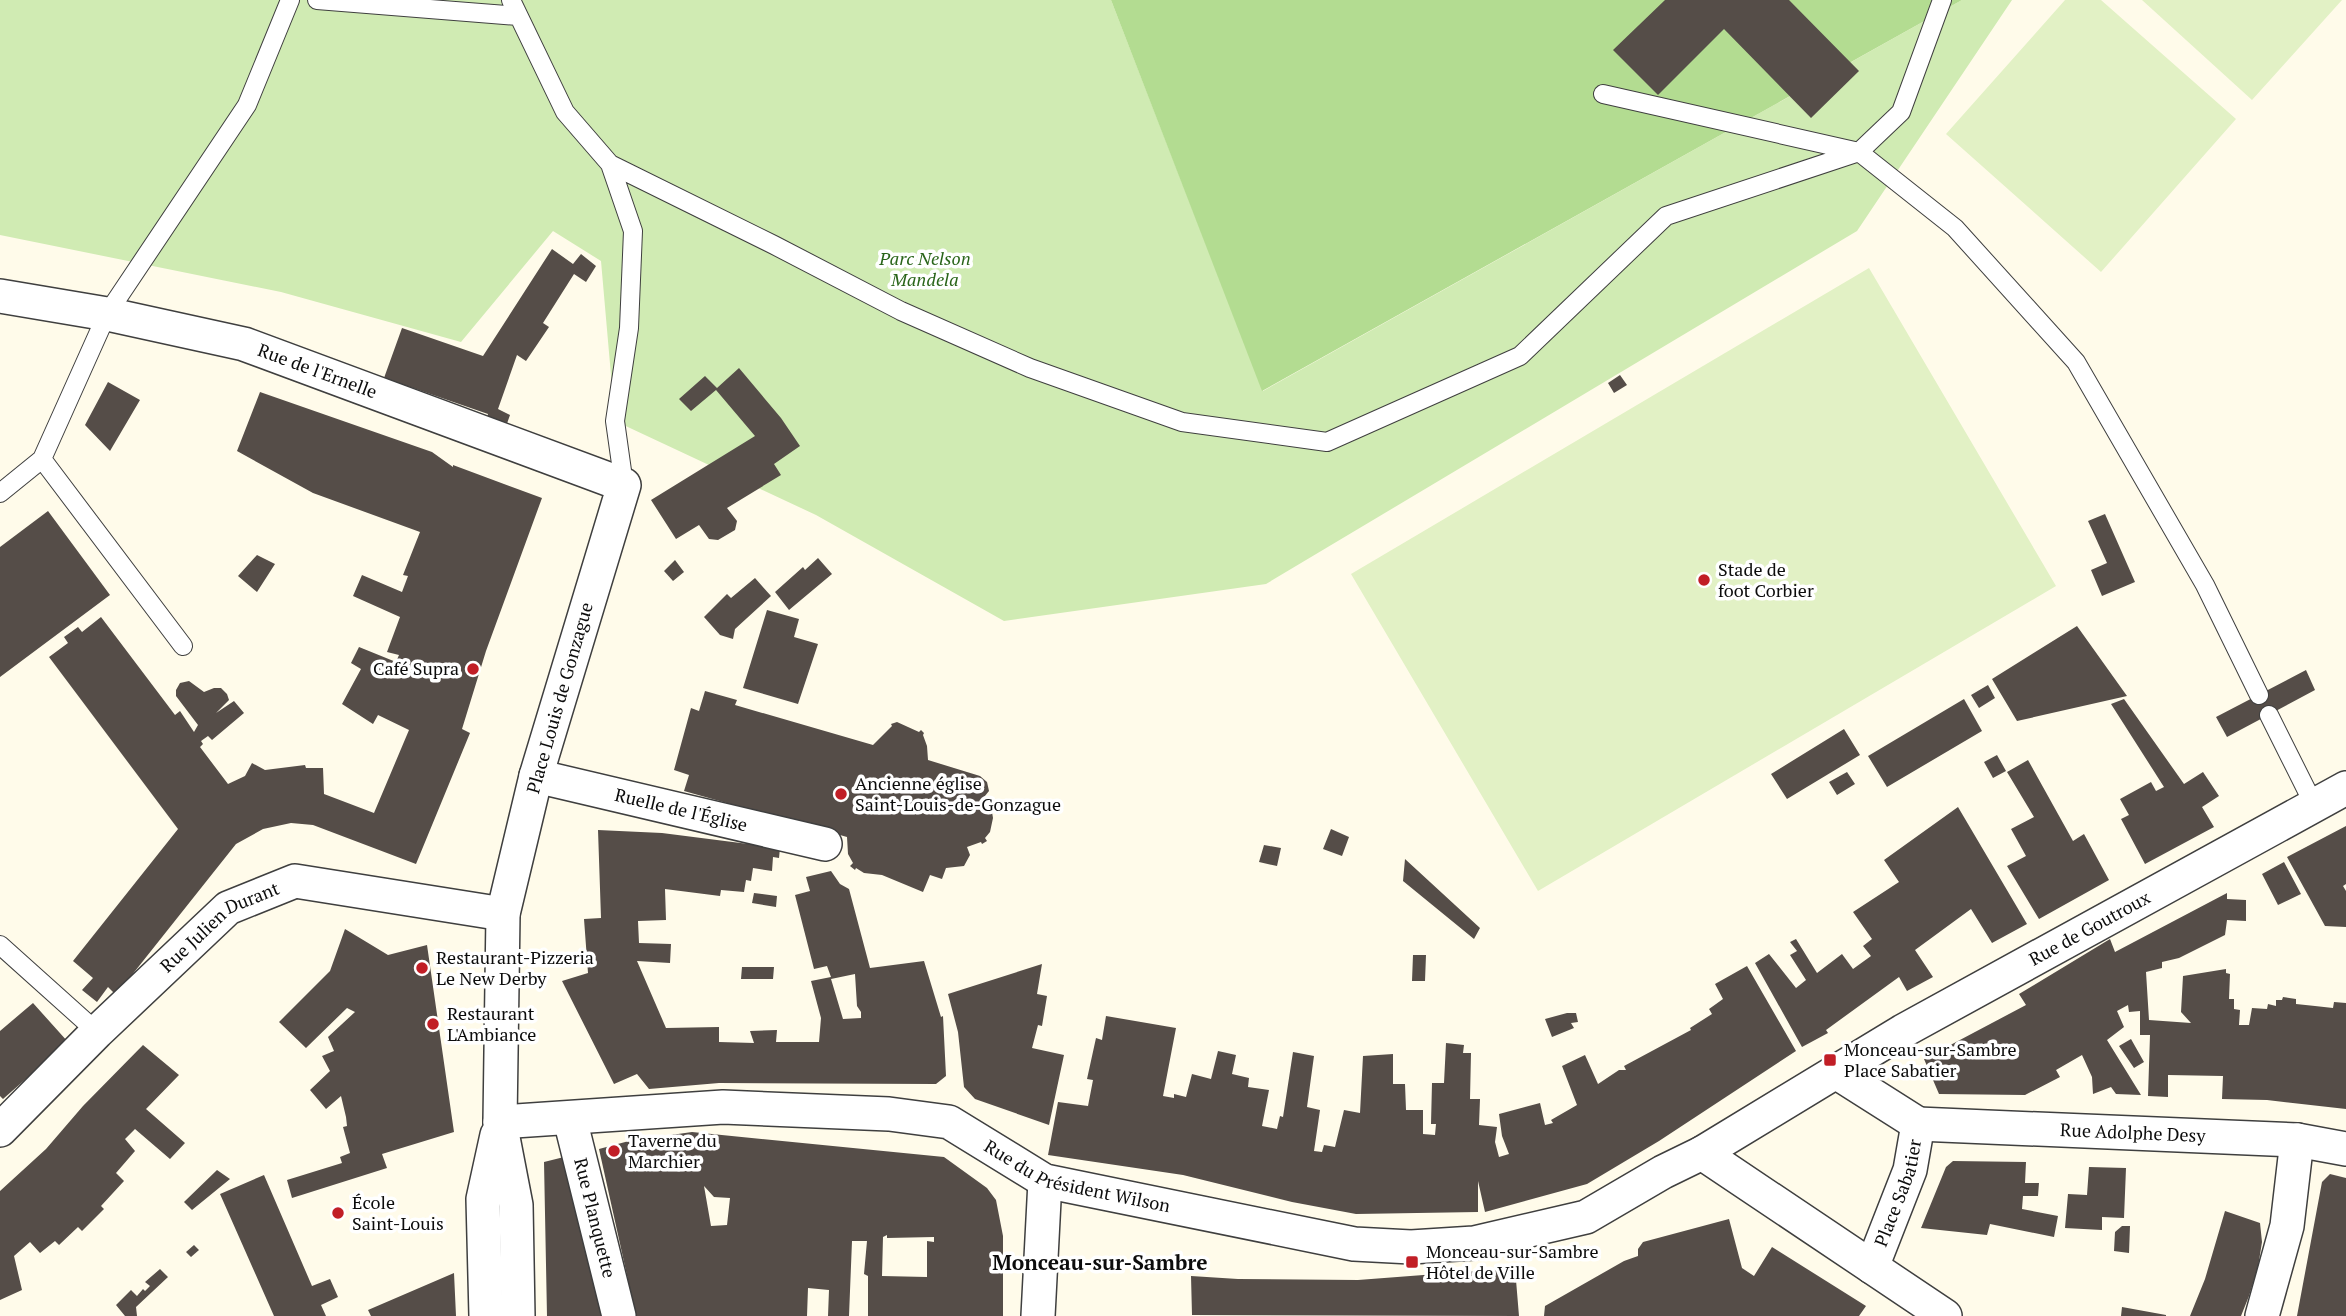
<svg xmlns="http://www.w3.org/2000/svg" width="2346" height="1316" viewBox="0 0 2346 1316" font-family="'PT Serif',serif">
  <style>
    .green { fill: #d0ebb3 }
    .forest { fill: #b3dc91 }
    .pitch { fill: #e2f1c5 }
    .building { fill: #554d48; fill-rule: evenodd }
    .lines { fill: none; stroke-linecap: round; stroke-linejoin: round }
    .lane-casing { stroke: #3f3f3f; stroke-width: 20 }
    .street-casing { stroke: #3f3f3f; stroke-width: 36 }
    .lane { stroke: #fff; stroke-width: 18 }
    .street { stroke: #fff; stroke-width: 33 }
    .poi-dot { fill: #c11e26; stroke: #fff; stroke-width: 2.5 }
    .labels { text-anchor: middle; stroke-width: 7; stroke-linejoin: round; paint-order: stroke }
    .park-label { font-size: 18px; font-style: italic; fill: #2a651a; stroke: #fff }
    .street-label { font-size: 18px; fill: #0c0c0c; stroke: #fff }
    .poi-label { font-size: 18px; fill: #0c0c0c; stroke: #fff; text-anchor: start }
    .quarter-label { font-size: 21px; font-weight: bold; fill: #0c0c0c; stroke: #fff }
  </style>
  <rect width="100%" height="100%" fill="#fffbea"/>
  <!-- green -->
  <path class="green" d="M 0,0 L 1111,0 L 1263,391 L 1962,0 L 2012,0 L 1857,231 L 1266,584 L 1004,621 L 816,515 L 615,421 L 601,261 L 553,231 L 461,342 L 281,292 L 0,235 Z"/>
  <!-- forest -->
  <path class="forest" d="M 1111,0 L 1962,0 L 1262,391 Z"/>
  <!-- pitch -->
  <path class="pitch" d="M 2065,0 L 2101,0 L 2236,119 L 2101,272 L 1946,134 Z
    M 2142,0 L 2342,0 L 2252,100 Z
    M 1869,268 L 2056,586 L 1538,891 L 1351,574 Z"/>
  <!-- building -->
  <path class="building" d="M 1665,0 L 1789,0 L 1859,71 L 1811,118 L 1724,29 L 1658,95 L 1613,50 Z
    M 552,249 L 573,264 L 581,254 L 596,266 L 586,282 L 574,274 L 543,323 L 549,327 L 526,361 L 517,355 L 498,409 L 510,415 L 504,432 L 485,424 L 488,414 L 384,378 L 402,328 L 483,356 Z
    M 739,368 L 781,418 L 800,446 L 774,464 L 781,475 L 727,508 L 737,521 L 735,530 L 718,540 L 709,539 L 699,525 L 676,539 L 651,500 L 755,436 L 716,390 L 691,411 L 679,399 L 705,376 L 717,388 Z
    M 1620,375 L 1627,385 L 1614,393 L 1608,383 Z
    M 108,382 L 140,400 L 110,451 L 85,425 Z
    M 260,392 L 432,452 L 453,467 L 453,465 L 542,498 L 486,651 L 462,729 L 470,733 L 416,864 L 313,825 L 291,823 L 263,829 L 236,844 L 116,995 L 108,987 L 97,1002 L 82,990 L 93,978 L 73,961 L 178,829 L 49,657 L 68,643 L 64,637 L 78,627 L 82,632 L 101,617 L 175,715 L 180,711 L 194,732 L 198,725 L 176,696 L 176,690 L 180,683 L 189,681 L 204,692 L 214,688 L 221,688 L 227,694 L 229,700 L 216,713 L 234,701 L 244,713 L 212,740 L 208,736 L 201,741 L 203,744 L 200,747 L 228,784 L 245,776 L 252,763 L 265,770 L 305,765 L 306,768 L 323,768 L 324,794 L 374,813 L 409,730 L 378,715 L 373,724 L 342,704 L 361,669 L 351,663 L 359,647 L 396,662 L 399,655 L 387,652 L 400,617 L 353,596 L 362,575 L 402,592 L 408,576 L 403,575 L 420,532 L 313,493 L 237,451 Z
    M 48,511 L 110,595 L 0,677 L 0,547 Z
    M 2105,514 L 2135,582 L 2102,596 L 2091,570 L 2107,563 L 2088,521 Z
    M 257,555 L 275,564 L 257,592 L 238,576 Z
    M 818,558 L 832,574 L 789,610 L 775,592 L 803,567 L 805,570 Z
    M 675,560 L 684,572 L 673,581 L 664,571 Z
    M 755,578 L 771,596 L 735,629 L 733,639 L 720,635 L 704,617 L 727,594 L 731,598 Z
    M 767,610 L 799,619 L 794,637 L 818,644 L 798,704 L 743,688 Z
    M 2077,626 L 2127,696 L 2017,721 L 1992,679 Z
    M 2306,670 L 2315,690 L 2227,737 L 2216,717 Z
    M 1988,685 L 1995,698 L 1979,708 L 1971,695 Z
    M 705,691 L 737,700 L 735,705 L 873,745 L 892,726 L 891,724 L 897,722 L 919,732 L 921,730 L 924,733 L 923,735 L 927,746 L 928,760 L 980,776 L 987,782 L 989,791 L 980,802 L 989,813 L 992,812 L 993,818 L 990,832 L 985,838 L 987,841 L 982,844 L 981,842 L 967,847 L 970,855 L 964,866 L 946,868 L 942,879 L 930,875 L 923,892 L 882,875 L 864,873 L 856,868 L 855,870 L 850,866 L 853,863 L 848,854 L 847,837 L 684,791 L 689,775 L 674,770 L 691,708 L 699,711 Z
    M 1964,699 L 1982,731 L 1887,787 L 1868,756 Z
    M 2124,699 L 2184,784 L 2203,772 L 2219,796 L 2202,807 L 2214,827 L 2145,864 L 2121,819 L 2129,815 L 2120,799 L 2151,782 L 2156,791 L 2164,787 L 2111,704 Z
    M 1844,729 L 1860,755 L 1787,799 L 1771,774 Z
    M 1997,755 L 2006,771 L 1993,778 L 1984,762 Z
    M 2028,760 L 2073,841 L 2084,834 L 2109,880 L 2039,919 L 2007,866 L 2026,856 L 2011,829 L 2034,817 L 2007,772 Z
    M 1847,772 L 1855,784 L 1837,795 L 1829,782 Z
    M 1958,807 L 2027,924 L 1992,943 L 1971,909 L 1915,950 L 1933,977 L 1907,991 L 1899,977 L 1826,1030 L 1828,1033 L 1802,1047 L 1755,963 L 1769,954 L 1796,988 L 1806,980 L 1790,955 L 1797,951 L 1790,942 L 1796,939 L 1817,973 L 1842,954 L 1853,969 L 1871,956 L 1863,946 L 1872,939 L 1853,912 L 1899,882 L 1884,860 Z
    M 2346,826 L 2346,884 L 2343,886 L 2346,891 L 2346,927 L 2325,926 L 2287,857 Z
    M 1331,829 L 1349,837 L 1342,856 L 1323,849 Z
    M 598,830 L 662,833 L 780,848 L 779,858 L 773,857 L 772,871 L 753,868 L 751,881 L 746,880 L 744,892 L 721,890 L 720,896 L 665,889 L 666,920 L 638,921 L 639,943 L 671,944 L 670,963 L 637,961 L 666,1028 L 719,1027 L 719,1042 L 754,1043 L 750,1031 L 777,1030 L 776,1042 L 819,1042 L 821,1018 L 811,981 L 831,977 L 827,966 L 814,969 L 795,895 L 810,891 L 806,877 L 831,871 L 840,884 L 849,889 L 870,968 L 924,961 L 941,1017 L 943,1016 L 946,1076 L 936,1084 L 719,1083 L 649,1089 L 637,1074 L 614,1084 L 562,981 L 588,973 L 584,919 L 601,918 ZM 855,974 L 857,1006 L 861,1012 L 861,1018 L 843,1019 L 831,979 Z
    M 1264,845 L 1281,848 L 1277,866 L 1259,862 Z
    M 1405,859 L 1480,928 L 1474,939 L 1403,881 Z
    M 2284,862 L 2301,894 L 2278,905 L 2262,874 Z
    M 754,893 L 777,896 L 776,907 L 752,903 Z
    M 2227,893 L 2227,899 L 2246,900 L 2246,921 L 2227,920 L 2225,935 L 2179,958 L 2162,962 L 2162,968 L 2146,972 L 2149,1020 L 2191,1023 L 2181,1012 L 2183,976 L 2226,969 L 2226,973 L 2230,974 L 2229,999 L 2234,999 L 2234,1009 L 2240,1010 L 2239,1025 L 2249,1025 L 2252,1008 L 2267,1009 L 2268,1004 L 2276,1006 L 2276,1000 L 2282,1000 L 2283,997 L 2296,999 L 2296,1004 L 2315,1006 L 2333,1008 L 2334,1002 L 2346,1003 L 2346,1109 L 2267,1100 L 2222,1099 L 2223,1076 L 2168,1075 L 2168,1097 L 2148,1096 L 2150,1035 L 2140,1035 L 2140,1011 L 2129,1012 L 2128,1005 L 2117,1011 L 2124,1027 L 2107,1040 L 2141,1095 L 2116,1094 L 2111,1087 L 2093,1094 L 2092,1077 L 2082,1055 L 2056,1070 L 2060,1077 L 2025,1095 L 1939,1094 L 1924,1059 L 2026,1005 L 2019,994 L 2110,939 L 2115,952 Z
    M 345,929 L 388,955 L 427,945 L 454,1132 L 382,1154 L 387,1168 L 292,1198 L 287,1180 L 342,1163 L 340,1157 L 350,1153 L 343,1127 L 347,1126 L 346,1117 L 341,1096 L 326,1109 L 310,1090 L 330,1071 L 322,1056 L 334,1051 L 328,1037 L 355,1012 L 347,1008 L 306,1048 L 279,1022 L 330,971 Z
    M 1413,955 L 1426,955 L 1425,981 L 1412,981 Z
    M 1042,964 L 1037,994 L 1047,996 L 1042,1026 L 1038,1025 L 1032,1048 L 1064,1055 L 1049,1125 L 975,1099 L 964,1087 L 958,1032 L 948,994 Z
    M 1747,966 L 1796,1051 L 1659,1141 L 1587,1184 L 1485,1212 L 1478,1181 L 1478,1212 L 1356,1214 L 1292,1202 L 1183,1175 L 1048,1155 L 1058,1102 L 1088,1106 L 1093,1080 L 1087,1079 L 1096,1038 L 1102,1040 L 1106,1016 L 1176,1028 L 1163,1096 L 1174,1098 L 1174,1094 L 1186,1097 L 1192,1074 L 1211,1079 L 1218,1051 L 1236,1055 L 1232,1074 L 1249,1078 L 1248,1087 L 1269,1090 L 1262,1126 L 1277,1129 L 1280,1116 L 1283,1117 L 1293,1052 L 1314,1056 L 1307,1107 L 1320,1110 L 1314,1151 L 1322,1152 L 1324,1145 L 1335,1147 L 1344,1110 L 1360,1113 L 1363,1056 L 1393,1054 L 1393,1084 L 1405,1084 L 1406,1110 L 1423,1110 L 1423,1134 L 1435,1135 L 1436,1124 L 1431,1124 L 1432,1083 L 1444,1083 L 1446,1043 L 1464,1045 L 1463,1053 L 1471,1053 L 1470,1099 L 1480,1099 L 1479,1125 L 1497,1127 L 1495,1142 L 1499,1157 L 1509,1154 L 1502,1136 L 1499,1114 L 1540,1103 L 1545,1125 L 1553,1123 L 1551,1120 L 1577,1105 L 1562,1066 L 1585,1055 L 1598,1084 L 1619,1070 L 1626,1070 L 1624,1066 L 1691,1030 L 1690,1028 L 1712,1014 L 1709,1009 L 1723,999 L 1715,984 Z
    M 742,967 L 774,967 L 773,979 L 741,979 Z
    M 33,1003 L 68,1042 L 3,1099 L 0,1096 L 0,1031 Z
    M 1567,1013 L 1576,1013 L 1578,1022 L 1571,1023 L 1574,1028 L 1552,1037 L 1545,1019 Z
    M 2131,1039 L 2144,1062 L 2134,1068 L 2119,1046 Z
    M 143,1045 L 179,1075 L 146,1109 L 185,1143 L 170,1159 L 135,1129 L 125,1139 L 135,1151 L 116,1173 L 124,1181 L 101,1206 L 104,1209 L 82,1231 L 78,1227 L 59,1245 L 55,1241 L 40,1253 L 30,1242 L 14,1256 L 22,1290 L 0,1300 L 0,1191 L 46,1149 L 83,1106 Z
    M 692,1132 L 944,1157 L 987,1188 L 996,1200 L 1003,1236 L 1003,1316 L 868,1316 L 868,1276 L 864,1274 L 867,1241 L 852,1241 L 849,1316 L 828,1316 L 829,1290 L 808,1288 L 807,1316 L 636,1316 L 599,1149 L 629,1141 ZM 704,1186 L 714,1197 L 730,1198 L 727,1225 L 711,1226 ZM 887,1235 L 887,1238 L 934,1237 L 934,1242 L 927,1241 L 927,1277 L 882,1276 L 883,1237 Z
    M 572,1155 L 606,1316 L 547,1316 L 544,1162 Z
    M 1953,1161 L 2026,1162 L 2025,1183 L 2039,1183 L 2038,1196 L 2023,1196 L 2022,1209 L 2058,1216 L 2054,1237 L 1990,1224 L 1987,1235 L 1921,1228 L 1946,1167 Z
    M 2089,1167 L 2126,1168 L 2124,1218 L 2102,1217 L 2102,1230 L 2065,1228 L 2068,1194 L 2087,1195 Z
    M 217,1170 L 230,1179 L 192,1210 L 184,1202 Z
    M 2330,1174 L 2346,1178 L 2346,1316 L 2297,1316 L 2322,1182 Z
    M 264,1175 L 312,1286 L 330,1279 L 338,1297 L 321,1305 L 326,1316 L 274,1316 L 220,1194 Z
    M 2225,1211 L 2260,1223 L 2262,1242 L 2258,1267 L 2249,1296 L 2241,1316 L 2190,1316 L 2205,1279 Z
    M 1729,1219 L 1742,1268 L 1754,1276 L 1772,1247 L 1866,1306 L 1859,1316 L 1544,1316 L 1545,1306 L 1624,1261 L 1638,1256 L 1638,1249 L 1643,1242 Z
    M 2122,1226 L 2130,1226 L 2129,1253 L 2114,1251 L 2115,1232 Z
    M 194,1245 L 199,1250 L 191,1257 L 186,1252 Z
    M 1515,1268 L 1519,1316 L 1192,1315 L 1191,1276 L 1238,1279 L 1358,1280 Z
    M 160,1269 L 168,1277 L 136,1307 L 137,1316 L 125,1316 L 116,1305 L 131,1290 L 137,1296 L 143,1289 L 145,1291 L 150,1286 L 145,1282 Z
    M 454,1273 L 456,1316 L 371,1316 L 368,1310 Z
    M 2122,1307 L 2166,1315 L 2166,1316 L 2121,1316 Z"/>
  <g class="lines">
    <defs>
      <path id="lane" d="M 317,0 L 518,16
        M 511,0 L 565,112 L 610,164 L 633,231 L 629,328 L 615,421 L 624,485
        M 1603,94 L 1859,152 L 1955,228 L 2076,362 L 2205,585 L 2259,695
        M 610,164 L 774,245 L 901,311 L 1030,368 L 1182,422 L 1327,442 L 1520,356 L 1666,216 L 1859,152 L 1901,112 L 1942,0
        M 42,459 L 183,646
        M 0,493 L 42,459 L 107,314 L 247,105 L 290,0
        M 2269,715 L 2314,805
        M 0,945 L 97,1032"/>
      <g id="street">
        <path id="s1" d="M 0,296 L 107,314 L 244,344 L 624,485 L 536,776 L 503,914 L 500,1122 L 516,1205 L 518,1316"/>
        <path id="s2" d="M 536,776 L 825,844"/>
        <path d="M 1836,1072 L 1918,1124"/>
        <path id="s3" d="M 570,1119 L 619,1316"/>
        <path id="s4" d="M 500,1122 L 723,1107 L 889,1114 L 949,1122 L 1045,1181 L 1354,1244 L 1411,1247 L 1474,1243 L 1586,1217 L 1663,1172 L 1702,1153 L 1903,1031 L 2346,788"/>
        <path id="s5" d="M 1918,1124 L 2297,1140 L 2346,1149"/>
        <path id="s6" d="M 0,1130 L 97,1032 L 228,908 L 295,881 L 503,914"/>
        <path d="M 1702,1153 L 1945,1316"/>
        <path id="s7" d="M 1872,1267 L 1910,1170 L 1918,1124"/>
        <path d="M 486,1316 L 483,1199 L 497,1135"/>
        <path d="M 1038,1316 L 1045,1181"/>
        <path d="M 2262,1316 L 2287,1226 L 2297,1140"/>
      </g>
    </defs>
    <!-- lane casing -->
    <use href="#lane" class="lane-casing"/>
    <!-- street casing -->
    <use href="#street" class="street-casing"/>
    <!-- lane -->
    <use href="#lane" class="lane"/>
    <!-- street -->
    <use href="#street" class="street"/>
  </g>
  <!-- markers -->
  <g class="poi-dot">
    <circle cx="1704" cy="580" r="7"/>
    <circle cx="473" cy="669" r="7"/>
    <circle cx="841" cy="794" r="7"/>
    <circle cx="422" cy="968" r="7"/>
    <circle cx="433" cy="1024" r="7"/>
    <rect x="1823" y="1053" width="14" height="14" rx="3.5"/>
    <circle cx="614" cy="1151" r="7"/>
    <circle cx="338" cy="1213" r="7"/>
    <rect x="1405" y="1255" width="14" height="14" rx="3.5"/>
  </g>
  <g class="labels">
    <!-- park labels -->
    <g class="park-label">
      <text x="925" y="265">Parc Nelson<tspan x="925" dy="21">Mandela</tspan></text>
    </g>
    <!-- street labels -->
    <g class="street-label">
      <text dy="6" stroke="none"><textPath href="#s1" startOffset="327">Rue de l'Ernelle</textPath></text>
      <text transform="translate(560 698) rotate(-74)" y="6">Place Louis de Gonzague</text>
      <text dy="6" stroke="none"><textPath href="#s2" startOffset="149">Ruelle de l'Église</textPath></text>
      <text dy="6" stroke="none"><textPath href="#s4" startOffset="1694">Rue de Goutroux</textPath></text>
      <text dy="6" stroke="none"><textPath href="#s6" startOffset="301">Rue Julien Durant</textPath></text>
      <text dy="6" stroke="none"><textPath href="#s5" startOffset="215">Rue Adolphe Desy</textPath></text>
      <text dy="6" stroke="none"><textPath href="#s4" startOffset="592">Rue du Président Wilson</textPath></text>
      <text dy="6" stroke="none"><textPath href="#s7" startOffset="79">Place Sabatier</textPath></text>
      <text dy="6" stroke="none"><textPath href="#s3" startOffset="102">Rue Planquette</textPath></text>
    </g>
    <!-- poi labels -->
    <g class="poi-label">
      <text x="1718" y="576">Stade de<tspan x="1718" dy="21">foot Corbier</tspan></text>
      <text x="459" y="675" text-anchor="end">Café Supra</text>
      <text x="855" y="790">Ancienne église<tspan x="855" dy="21">Saint-Louis-de-Gonzague</tspan></text>
      <text x="436" y="964">Restaurant-Pizzeria<tspan x="436" dy="21">Le New Derby</tspan></text>
      <text x="447" y="1020">Restaurant<tspan x="447" dy="21">L'Ambiance</tspan></text>
      <text x="1844" y="1056">Monceau-sur-Sambre<tspan x="1844" dy="21">Place Sabatier</tspan></text>
      <text x="628" y="1147">Taverne du<tspan x="628" dy="21">Marchier</tspan></text>
      <text x="352" y="1209">École<tspan x="352" dy="21">Saint-Louis</tspan></text>
      <text x="1426" y="1258">Monceau-sur-Sambre<tspan x="1426" dy="21">Hôtel de Ville</tspan></text>
    </g>
    <!-- quarter labels -->
    <g class="quarter-label">
      <text x="1100" y="1270">Monceau-sur-Sambre</text>
    </g>
  </g>
</svg>
